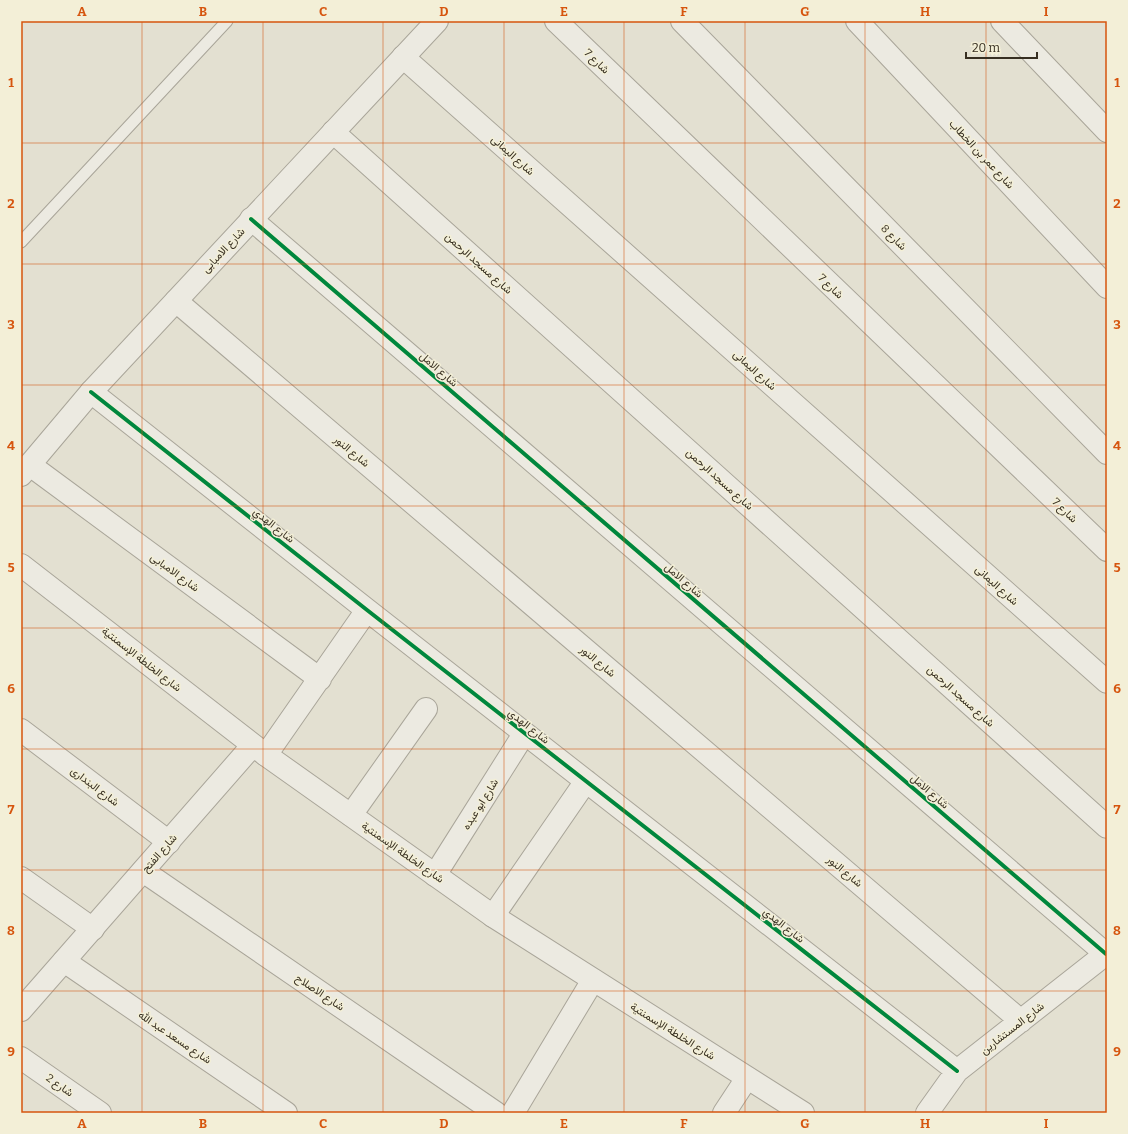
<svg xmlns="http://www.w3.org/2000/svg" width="1128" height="1134" viewBox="0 0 1128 1134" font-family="Bitter,Vazirmatn,serif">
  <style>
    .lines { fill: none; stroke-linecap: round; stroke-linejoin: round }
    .service-casing { stroke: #a9a599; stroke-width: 13 }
    .minor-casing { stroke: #a9a599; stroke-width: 24 }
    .tertiary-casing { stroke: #a9a599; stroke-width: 24 }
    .service { stroke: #eceae1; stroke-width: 11 }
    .minor { stroke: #eceae1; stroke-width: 22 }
    .tertiary { stroke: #eceae1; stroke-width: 22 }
    .cycleway-casing { stroke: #f3efd7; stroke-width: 6 }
    .cycleway { stroke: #00873e; stroke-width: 4 }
    .grid { fill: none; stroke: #d6550e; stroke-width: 1; stroke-opacity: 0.55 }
    .labels { text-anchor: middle; stroke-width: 3; stroke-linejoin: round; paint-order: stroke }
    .street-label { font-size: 11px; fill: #372f21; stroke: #f3efd7 }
    .neatline { fill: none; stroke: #d6550e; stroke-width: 1.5 }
    .grid-label { font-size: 13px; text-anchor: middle; font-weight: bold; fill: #d6550e }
  </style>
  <rect width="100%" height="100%" fill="#e3e0d1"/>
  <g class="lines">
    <defs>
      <path id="service" d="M 21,242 L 227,21"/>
      <path id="minor" d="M 556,21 L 1107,550
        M 682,21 L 1107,453
        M 857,21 L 1107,287
        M 1002,21 L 1107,131
        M 403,57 L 1107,682
        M 333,132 L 1107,827
        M 251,219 L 1106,954
        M 176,301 L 1021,1021
        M 91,392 L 367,610 L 957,1071
        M 30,465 L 320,679
        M 21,730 L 169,842
        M 266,755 L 367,610
        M 351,815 L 426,709
        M 143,871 L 496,1113
        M 435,875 L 524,734
        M 21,878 L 93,929
        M 493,916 L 586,781
        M 64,961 L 286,1113
        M 21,1058 L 100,1113
        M 513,1113 L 593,980
        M 724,1113 L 747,1078
        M 927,1113 L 957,1071 L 1107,953"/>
      <path id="tertiary" d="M 21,475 L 91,392 L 437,21
        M 21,565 L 266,755 L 493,916 L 803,1113
        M 21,1010 L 253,745"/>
    </defs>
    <!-- service casing -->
    <use href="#service" class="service-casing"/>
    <!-- minor casing -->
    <use href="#minor" class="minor-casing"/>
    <!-- tertiary casing -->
    <use href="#tertiary" class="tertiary-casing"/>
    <!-- service -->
    <use href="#service" class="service"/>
    <!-- minor -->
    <use href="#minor" class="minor"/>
    <!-- tertiary -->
    <use href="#tertiary" class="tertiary"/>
    <defs>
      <path id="cycleway" d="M 251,219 L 1106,954
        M 91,392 L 367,610 L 957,1071"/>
    </defs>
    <!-- cycleway casing -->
    <use href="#cycleway" class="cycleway-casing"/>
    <!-- cycleway -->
    <use href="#cycleway" class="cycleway"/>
  </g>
  <!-- grid -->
  <path class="grid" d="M 142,21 L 142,1113M 263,21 L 263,1113M 383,21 L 383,1113M 504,21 L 504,1113M 624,21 L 624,1113M 745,21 L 745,1113M 865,21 L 865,1113M 986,21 L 986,1113M 21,143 L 1107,143M 21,264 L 1107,264M 21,385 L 1107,385M 21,506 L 1107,506M 21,628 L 1107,628M 21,749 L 1107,749M 21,870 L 1107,870M 21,991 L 1107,991"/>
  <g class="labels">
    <!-- street labels -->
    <g class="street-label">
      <text transform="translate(597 61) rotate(44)" y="4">شارع 7</text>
      <text transform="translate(982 154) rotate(47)" y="4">شارع عمر بن الخطاب</text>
      <text transform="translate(513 155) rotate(42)" y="4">شارع اليمانى</text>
      <text transform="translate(894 237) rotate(45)" y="4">شارع 8</text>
      <text transform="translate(223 250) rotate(-47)" y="4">شارع الامبابى</text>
      <text transform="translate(479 263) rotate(42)" y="4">شارع مسجد الرحمن</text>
      <text transform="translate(831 286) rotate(44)" y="4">شارع 7</text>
      <text transform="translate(439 369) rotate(41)" y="4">شارع الامل</text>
      <text transform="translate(755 370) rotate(42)" y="4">شارع اليمانى</text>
      <text transform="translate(352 451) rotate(40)" y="4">شارع النور</text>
      <text transform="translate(720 479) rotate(42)" y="4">شارع مسجد الرحمن</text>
      <text transform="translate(1065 510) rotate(44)" y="4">شارع 7</text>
      <text transform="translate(274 525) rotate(38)" y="4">شارع الهدي</text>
      <text transform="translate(175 572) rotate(36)" y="4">شارع الامبابى</text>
      <text transform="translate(684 580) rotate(41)" y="4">شارع الامل</text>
      <text transform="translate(997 585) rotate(42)" y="4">شارع اليمانى</text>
      <text transform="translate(142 659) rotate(38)" y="4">شارع الخلطة الإسمنتية</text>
      <text transform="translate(598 661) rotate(40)" y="4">شارع النور</text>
      <text transform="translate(961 696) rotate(42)" y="4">شارع مسجد الرحمن</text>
      <text transform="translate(529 726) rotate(38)" y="4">شارع الهدي</text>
      <text transform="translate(95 786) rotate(37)" y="4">شارع البندارى</text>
      <text transform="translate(930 791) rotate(41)" y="4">شارع الامل</text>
      <text transform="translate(480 804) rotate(-58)" y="4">شارع ابو عبده</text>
      <text transform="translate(403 852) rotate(35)" y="4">شارع الخلطة الإسمنتية</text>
      <text transform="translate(159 853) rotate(-49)" y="4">شارع الفتح</text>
      <text transform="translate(845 871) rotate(40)" y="4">شارع النور</text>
      <text transform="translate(784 925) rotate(38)" y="4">شارع الهدي</text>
      <text transform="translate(320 992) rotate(34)" y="4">شارع الاصلاح</text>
      <text transform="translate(1012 1028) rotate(-38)" y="4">شارع المستشارين</text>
      <text transform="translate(673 1031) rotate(32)" y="4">شارع الخلطة الإسمنتية</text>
      <text transform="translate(175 1037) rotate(34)" y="4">شارع مسعد عبد الله</text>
      <text transform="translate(60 1085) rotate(35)" y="4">شارع 2</text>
    </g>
  </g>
  <!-- border -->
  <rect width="1128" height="1134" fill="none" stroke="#f3efd7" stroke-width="44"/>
  <!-- scale -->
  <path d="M966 52v6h71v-6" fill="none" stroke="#372f21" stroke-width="2"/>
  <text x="972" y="52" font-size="12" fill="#372f21" stroke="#f3efd7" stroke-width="3" paint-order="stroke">20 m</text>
  <rect x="22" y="22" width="1084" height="1090" class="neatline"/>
  <g class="grid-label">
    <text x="82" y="16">A</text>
    <text x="203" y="16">B</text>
    <text x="323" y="16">C</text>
    <text x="444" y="16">D</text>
    <text x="564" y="16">E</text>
    <text x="684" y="16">F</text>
    <text x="805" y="16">G</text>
    <text x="925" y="16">H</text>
    <text x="1046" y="16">I</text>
    <text x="11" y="87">1</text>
    <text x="1117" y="87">1</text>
    <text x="11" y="208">2</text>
    <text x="1117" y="208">2</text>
    <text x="11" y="329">3</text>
    <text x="1117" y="329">3</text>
    <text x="11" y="450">4</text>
    <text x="1117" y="450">4</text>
    <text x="11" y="572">5</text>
    <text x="1117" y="572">5</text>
    <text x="11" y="693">6</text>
    <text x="1117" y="693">6</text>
    <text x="11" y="814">7</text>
    <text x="1117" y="814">7</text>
    <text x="11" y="935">8</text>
    <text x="1117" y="935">8</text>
    <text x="11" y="1056">9</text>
    <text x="1117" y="1056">9</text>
    <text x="82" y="1128">A</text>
    <text x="203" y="1128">B</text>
    <text x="323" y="1128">C</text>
    <text x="444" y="1128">D</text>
    <text x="564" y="1128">E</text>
    <text x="684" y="1128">F</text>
    <text x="805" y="1128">G</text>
    <text x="925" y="1128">H</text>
    <text x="1046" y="1128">I</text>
  </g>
</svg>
